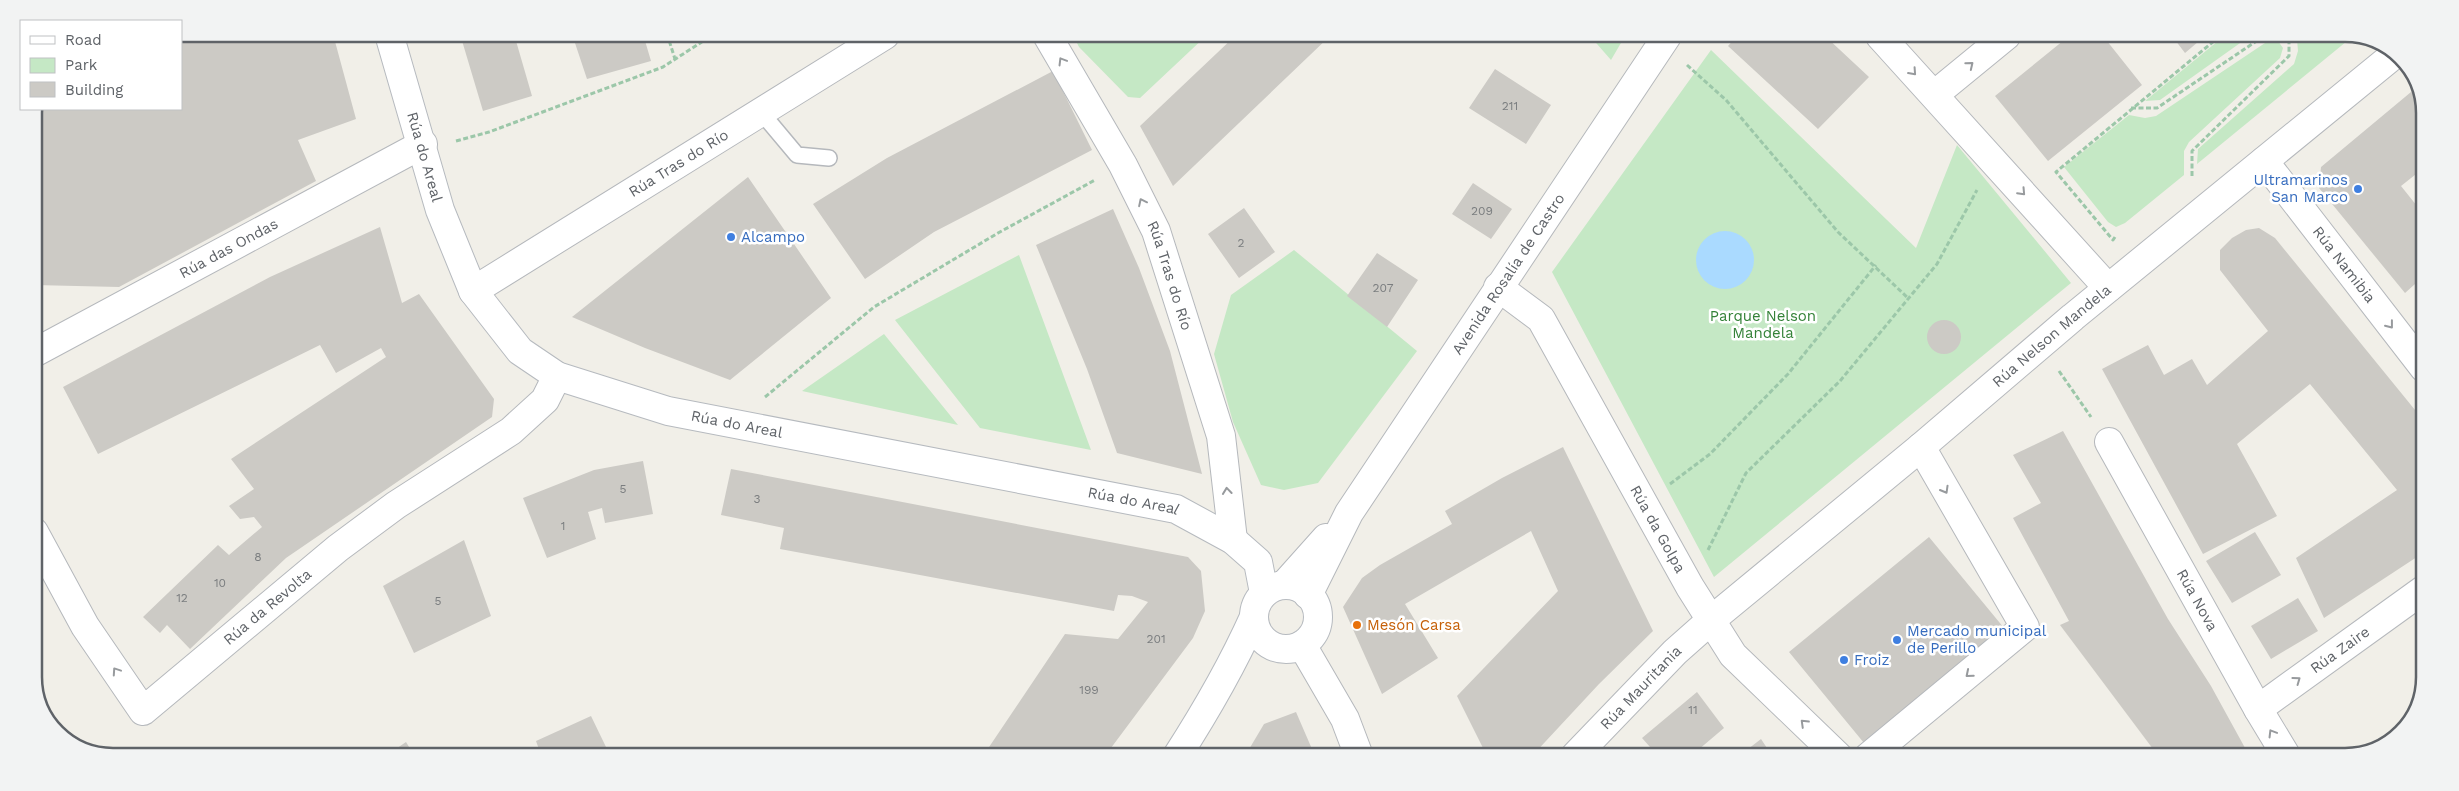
<svg xmlns="http://www.w3.org/2000/svg" width="2459" height="791" viewBox="0 0 2459 791" font-family="'Work Sans',sans-serif">
  <style>
    .green { fill: #c5e8c5 }
    .water { fill: #aadaff }
    .building { fill: #cccac5 }
    .lines { fill: none; stroke-linecap: round; stroke-linejoin: round }
    .lane-casing { stroke: #b5b8bc; stroke-width: 18 }
    .street-casing { stroke: #b5b8bc; stroke-width: 30 }
    .secondary-casing { stroke: #b6babf; stroke-width: 30 }
    .path { stroke: #9cc7a9; stroke-width: 3; stroke-dasharray: 5 2.5; stroke-linecap: butt }
    .lane { stroke: #fff; stroke-width: 15 }
    .street { stroke: #fff; stroke-width: 28 }
    .secondary { stroke: #fff; stroke-width: 28 }
    .oneway { stroke: #979a9d }
    .shop-dot { fill: #3f7fe0; stroke: #fff; stroke-width: 2 }
    .food-dot { fill: #e8710a; stroke: #fff; stroke-width: 2 }
    .labels { text-anchor: middle; stroke-width: 5; stroke-linejoin: round; paint-order: stroke }
    .number-label { font-size: 12px; fill: #7a7d7f }
    .street-label { font-size: 15px; fill: #5f6368; stroke: #fff }
    .shop-label { font-size: 15px; fill: #366cbe; stroke: #fff; text-anchor: start }
    .park-label { font-size: 15px; fill: #348238; stroke: #fff }
    .food-label { font-size: 15px; fill: #c56008; stroke: #fff; text-anchor: start }
    .rim { fill: none; stroke: #5f6368; stroke-width: 2.5 }
  </style>
  <rect width="100%" height="100%" fill="#f1efe8"/>
  <!-- green -->
  <path class="green" d="M 1073,35 L 1207,35 L 1140,98 L 1128,97 L 1079,47 Z
    M 1590,36 L 1625,36 L 1611,60 Z
    M 2224,36 L 2250,36 L 2160,100 L 2145,101 Z
    M 2300,36 L 2352,37 L 2197,164 L 2198,149 L 2294,64 L 2298,51 L 2297,39 Z
    M 2268,41 L 2278,41 L 2283,48 L 2280,58 L 2189,142 L 2184,151 L 2184,175 L 2125,223 L 2116,227 L 2108,222 L 2064,167 L 2129,115 L 2145,118 L 2156,116 Z
    M 1711,50 L 1916,248 L 1957,145 L 2071,283 L 1714,577 L 1552,272 Z
    M 1294,250 L 1417,351 L 1318,483 L 1284,490 L 1261,485 L 1233,422 L 1214,354 L 1231,295 Z
    M 1019,255 L 1091,450 L 980,428 L 895,320 Z
    M 884,334 L 958,425 L 802,391 Z"/>
  <!-- water -->
  <path class="water" d="M1696 260a29 29 0 1 1 58 0a29 29 0 1 1-58 0Z"/>
  <!-- building -->
  <path class="building" d="M 181,34 L 333,34 L 356,119 L 298,140 L 316,181 L 119,287 L 34,285 L 35,109 L 181,109 Z
    M 460,34 L 514,34 L 532,96 L 483,111 Z
    M 572,34 L 643,34 L 651,61 L 587,79 Z
    M 1236,35 L 1331,35 L 1173,186 L 1140,126 Z
    M 1737,36 L 1825,36 L 1869,77 L 1818,129 L 1728,46 Z
    M 2069,36 L 2103,36 L 2142,85 L 2048,161 L 1995,96 Z
    M 2172,36 L 2205,36 L 2185,53 Z
    M 1495,69 L 1551,105 L 1526,144 L 1469,108 Z
    M 1053,71 L 1092,150 L 934,232 L 865,279 L 813,204 L 887,158 Z
    M 2417,87 L 2425,108 L 2425,167 L 2401,186 L 2425,216 L 2424,276 L 2405,293 L 2319,188 L 2321,167 Z
    M 748,177 L 831,298 L 730,380 L 645,348 L 572,317 Z
    M 1473,183 L 1512,209 L 1491,239 L 1452,214 Z
    M 1244,208 L 1275,252 L 1239,278 L 1208,234 Z
    M 1113,209 L 1139,268 L 1170,351 L 1202,474 L 1117,453 L 1087,369 L 1036,245 Z
    M 380,227 L 402,303 L 419,294 L 494,399 L 492,417 L 286,558 L 190,649 L 167,625 L 160,633 L 143,617 L 218,545 L 229,555 L 262,527 L 254,517 L 240,519 L 229,506 L 254,489 L 231,459 L 386,357 L 381,348 L 336,373 L 320,345 L 98,454 L 63,387 L 270,277 Z
    M 2259,228 L 2275,238 L 2424,421 L 2423,553 L 2324,618 L 2296,558 L 2397,490 L 2310,384 L 2237,444 L 2277,516 L 2203,554 L 2102,369 L 2148,345 L 2164,375 L 2192,359 L 2207,385 L 2268,331 L 2220,270 L 2220,250 L 2232,238 L 2246,230 Z
    M 1377,253 L 1418,280 L 1387,327 L 1347,296 Z
    M1927 337a17 17 0 1 1 34 0a17 17 0 1 1-34 0Z
    M 2063,431 L 2168,619 L 2211,686 L 2250,757 L 2159,757 L 2060,625 L 2069,621 L 2013,518 L 2041,503 L 2013,455 Z
    M 1563,447 L 1653,631 L 1599,684 L 1532,756 L 1487,756 L 1457,696 L 1558,591 L 1531,531 L 1405,604 L 1438,658 L 1382,694 L 1343,607 L 1362,578 L 1380,565 L 1452,524 L 1445,511 L 1502,478 Z
    M 643,461 L 653,514 L 605,523 L 602,508 L 588,512 L 596,539 L 547,558 L 523,498 L 594,470 Z
    M 731,469 L 1188,557 L 1201,571 L 1205,611 L 1193,638 L 1105,756 L 983,756 L 1065,634 L 1118,639 L 1148,602 L 1132,596 L 1118,595 L 1114,611 L 780,549 L 784,528 L 721,515 Z
    M 2255,532 L 2281,575 L 2232,603 L 2206,561 Z
    M 1929,537 L 2004,628 L 1864,743 L 1789,652 Z
    M 464,540 L 491,616 L 414,653 L 383,586 Z
    M 2298,598 L 2318,631 L 2271,659 L 2251,626 Z
    M 1697,692 L 1724,728 L 1691,756 L 1658,756 L 1642,738 Z
    M 1296,712 L 1315,756 L 1245,756 L 1264,724 Z
    M 591,716 L 606,747 L 589,755 L 541,755 L 536,741 Z
    M 1761,739 L 1773,757 L 1739,756 Z
    M 406,742 L 414,755 L 387,755 Z"/>
  <g class="lines">
    <defs>
      <path id="lane" d="M 761,112 L 797,155 L 829,158"/>
      <g id="street">
        <path id="s1" d="M 1047,35 L 1123,165 L 1156,231 L 1221,436 L 1233,540"/>
        <path d="M 1880,36 L 2108,288"/>
        <path d="M 1934,95 L 2006,36"/>
        <path id="s2" d="M 2264,161 L 2424,368"/>
        <path id="s3" d="M 1498,287 L 1541,319 L 1690,587 L 1733,655 L 1839,757"/>
        <path id="s4" d="M 473,291 L 885,35"/>
        <path id="s5" d="M 34,353 L 423,144"/>
        <path id="s6" d="M 2109,442 L 2258,709 L 2287,757"/>
        <path id="s7" d="M 34,532 L 85,626 L 143,711 L 338,548 L 396,505 L 511,431 L 545,400 L 557,376"/>
        <path d="M 1284,585 L 1326,538"/>
        <path id="s8" d="M 1308,595 L 1349,513 L 1667,36"/>
        <path d="M 1302,645 L 1345,719 L 1359,756"/>
        <path id="s9" d="M 2258,709 L 2423,590"/>
        <path id="s10" d="M 1575,756 L 1675,652 L 1710,621 L 1921,447 L 2073,317 L 2395,54"/>
        <path d="M 1868,757 L 2025,627 L 1921,447"/>
      </g>
      <g id="secondary">
        <path id="s11" d="M 389,34 L 440,210 L 473,291 L 520,351 L 557,376 L 668,411 L 1176,509 L 1233,540 L 1258,562 L 1264,593"/>
        <circle cx="1286" cy="617" r="32"/>
        <path d="M 1177,756 C 1206,711 1232,666 1254,617"/>
      </g>
    </defs>
    <!-- lane casing -->
    <use href="#lane" class="lane-casing"/>
    <!-- street casing -->
    <use href="#street" class="street-casing"/>
    <!-- secondary casing -->
    <use href="#secondary" class="secondary-casing"/>
    <!-- path -->
    <path class="path" d="M 667,34 L 675,59
      M 1687,65 L 1726,100 L 1838,232 L 1908,298
      M 2131,108 L 2157,108 L 2264,36
      M 456,141 L 489,132 L 663,67 L 714,34
      M 2192,176 L 2192,151 L 2289,56 L 2289,37 L 2285,36
      M 2115,237 L 2113,240 L 2056,172 L 2220,36
      M 2059,371 L 2091,417
      M 765,397 L 874,307 L 998,233 L 1095,180
      M 1670,484 L 1710,454 L 1788,374 L 1876,265
      M 1708,550 L 1746,473 L 1840,381 L 1937,264 L 1977,190"/>
    <!-- lane -->
    <use href="#lane" class="lane"/>
    <!-- street -->
    <use href="#street" class="street"/>
    <!-- secondary -->
    <use href="#secondary" class="secondary"/>
  </g>
  <!-- one-way arrows -->
  <defs><path id="oneway-chevron" d="M-2-3.5L2.5 0L-2 3.5" fill="none" stroke-width="1.6" stroke-linecap="round" stroke-linejoin="round" transform="scale(1.25)"/></defs>
  <g class="oneway">
    <use href="#oneway-chevron" transform="translate(1062 61) rotate(-121)"/>
    <use href="#oneway-chevron" transform="translate(1970 65) rotate(-39)"/>
    <use href="#oneway-chevron" transform="translate(1913 72) rotate(48)"/>
    <use href="#oneway-chevron" transform="translate(2022 192) rotate(47)"/>
    <use href="#oneway-chevron" transform="translate(1142 202) rotate(-116)"/>
    <use href="#oneway-chevron" transform="translate(2390 325) rotate(52)"/>
    <use href="#oneway-chevron" transform="translate(1945 490) rotate(60)"/>
    <use href="#oneway-chevron" transform="translate(1227 491) rotate(-96)"/>
    <use href="#oneway-chevron" transform="translate(116 671) rotate(-124)"/>
    <use href="#oneway-chevron" transform="translate(1969 674) rotate(140)"/>
    <use href="#oneway-chevron" transform="translate(2297 680) rotate(-36)"/>
    <use href="#oneway-chevron" transform="translate(1804 723) rotate(-136)"/>
    <use href="#oneway-chevron" transform="translate(2272 733) rotate(-121)"/>
  </g>
  <!-- markers -->
  <g class="shop-dot">
    <circle cx="2358" cy="189" r="5"/>
    <circle cx="731" cy="237" r="5"/>
    <circle cx="1897" cy="640" r="5"/>
    <circle cx="1844" cy="660" r="5"/>
  </g>
  <circle class="food-dot" cx="1357" cy="625" r="5"/>
  <g class="labels">
    <!-- number labels -->
    <g class="number-label">
      <text x="1510" y="110">211</text>
      <text x="1482" y="215">209</text>
      <text x="1241" y="247">2</text>
      <text x="1383" y="292">207</text>
      <text x="623" y="493">5</text>
      <text x="757" y="503">3</text>
      <text x="563" y="530">1</text>
      <text x="258" y="561">8</text>
      <text x="220" y="587">10</text>
      <text x="182" y="602">12</text>
      <text x="438" y="605">5</text>
      <text x="1156" y="643">201</text>
      <text x="1089" y="694">199</text>
      <text x="1693" y="714">11</text>
    </g>
    <!-- street labels -->
    <g class="street-label">
      <text dy="5" stroke="none"><textPath href="#s11" startOffset="128">Rúa do Areal</textPath></text>
      <text dy="5" stroke="none"><textPath href="#s4" startOffset="242">Rúa Tras do Río</textPath></text>
      <text dy="5" stroke="none"><textPath href="#s5" startOffset="221">Rúa das Ondas</textPath></text>
      <text dy="5" stroke="none"><textPath href="#s2" startOffset="131">Rúa Namibia</textPath></text>
      <text dy="5" stroke="none"><textPath href="#s8" startOffset="379">Avenida Rosalía de Castro</textPath></text>
      <text dy="5" stroke="none"><textPath href="#s1" startOffset="271">Rúa Tras do Río</textPath></text>
      <text dy="5" stroke="none"><textPath href="#s10" startOffset="636">Rúa Nelson Mandela</textPath></text>
      <text dy="5" stroke="none"><textPath href="#s11" startOffset="578">Rúa do Areal</textPath></text>
      <text dy="5" stroke="none"><textPath href="#s11" startOffset="982">Rúa do Areal</textPath></text>
      <text dy="5" stroke="none"><textPath href="#s3" startOffset="294">Rúa da Golpa</textPath></text>
      <text dy="5" stroke="none"><textPath href="#s6" startOffset="181">Rúa Nova</textPath></text>
      <text dy="5" stroke="none"><textPath href="#s7" startOffset="372">Rúa da Revolta</textPath></text>
      <text dy="5" stroke="none"><textPath href="#s9" startOffset="101">Rúa Zaire</textPath></text>
      <text dy="5" stroke="none"><textPath href="#s10" startOffset="95">Rúa Mauritania</textPath></text>
    </g>
    <!-- shop labels -->
    <g class="shop-label">
      <text x="2348" y="185" text-anchor="end">Ultramarinos<tspan x="2348" dy="17">San Marco</tspan></text>
      <text x="741" y="242">Alcampo</text>
      <text x="1907" y="636">Mercado municipal<tspan x="1907" dy="17">de Perillo</tspan></text>
      <text x="1854" y="665">Froiz</text>
    </g>
    <!-- park labels -->
    <g class="park-label">
      <text x="1763" y="321">Parque Nelson<tspan x="1763" dy="17">Mandela</tspan></text>
    </g>
    <!-- food labels -->
    <g class="food-label">
      <text x="1367" y="630">Mesón Carsa</text>
    </g>
  </g>
  <!-- crop -->
  <path d="M0 0H2459V791H0ZM113 42H2345A71 71 0 0 1 2416 113V677A71 71 0 0 1 2345 748H113A71 71 0 0 1 42 677V113A71 71 0 0 1 113 42Z" fill="#f2f3f3" fill-rule="evenodd"/>
  <path class="rim" d="M113 42H2345A71 71 0 0 1 2416 113V677A71 71 0 0 1 2345 748H113A71 71 0 0 1 42 677V113A71 71 0 0 1 113 42Z"/>
  <!-- legend -->
  <rect x="20" y="20" width="162" height="90" fill="#ffffff" stroke="#bfc1c3"/>
  <rect x="30" y="36" width="25" height="8" fill="#ffffff" stroke="#bfc1c3"/>
  <text x="65" y="45" font-size="15" fill="#5f6368">Road</text>
  <rect x="30" y="58" width="25" height="15" fill="#c5e8c5" stroke="#bfc1c3"/>
  <text x="65" y="70" font-size="15" fill="#5f6368">Park</text>
  <rect x="30" y="82" width="25" height="15" fill="#cccac5" stroke="#bfc1c3"/>
  <text x="65" y="95" font-size="15" fill="#5f6368">Building</text>
</svg>
